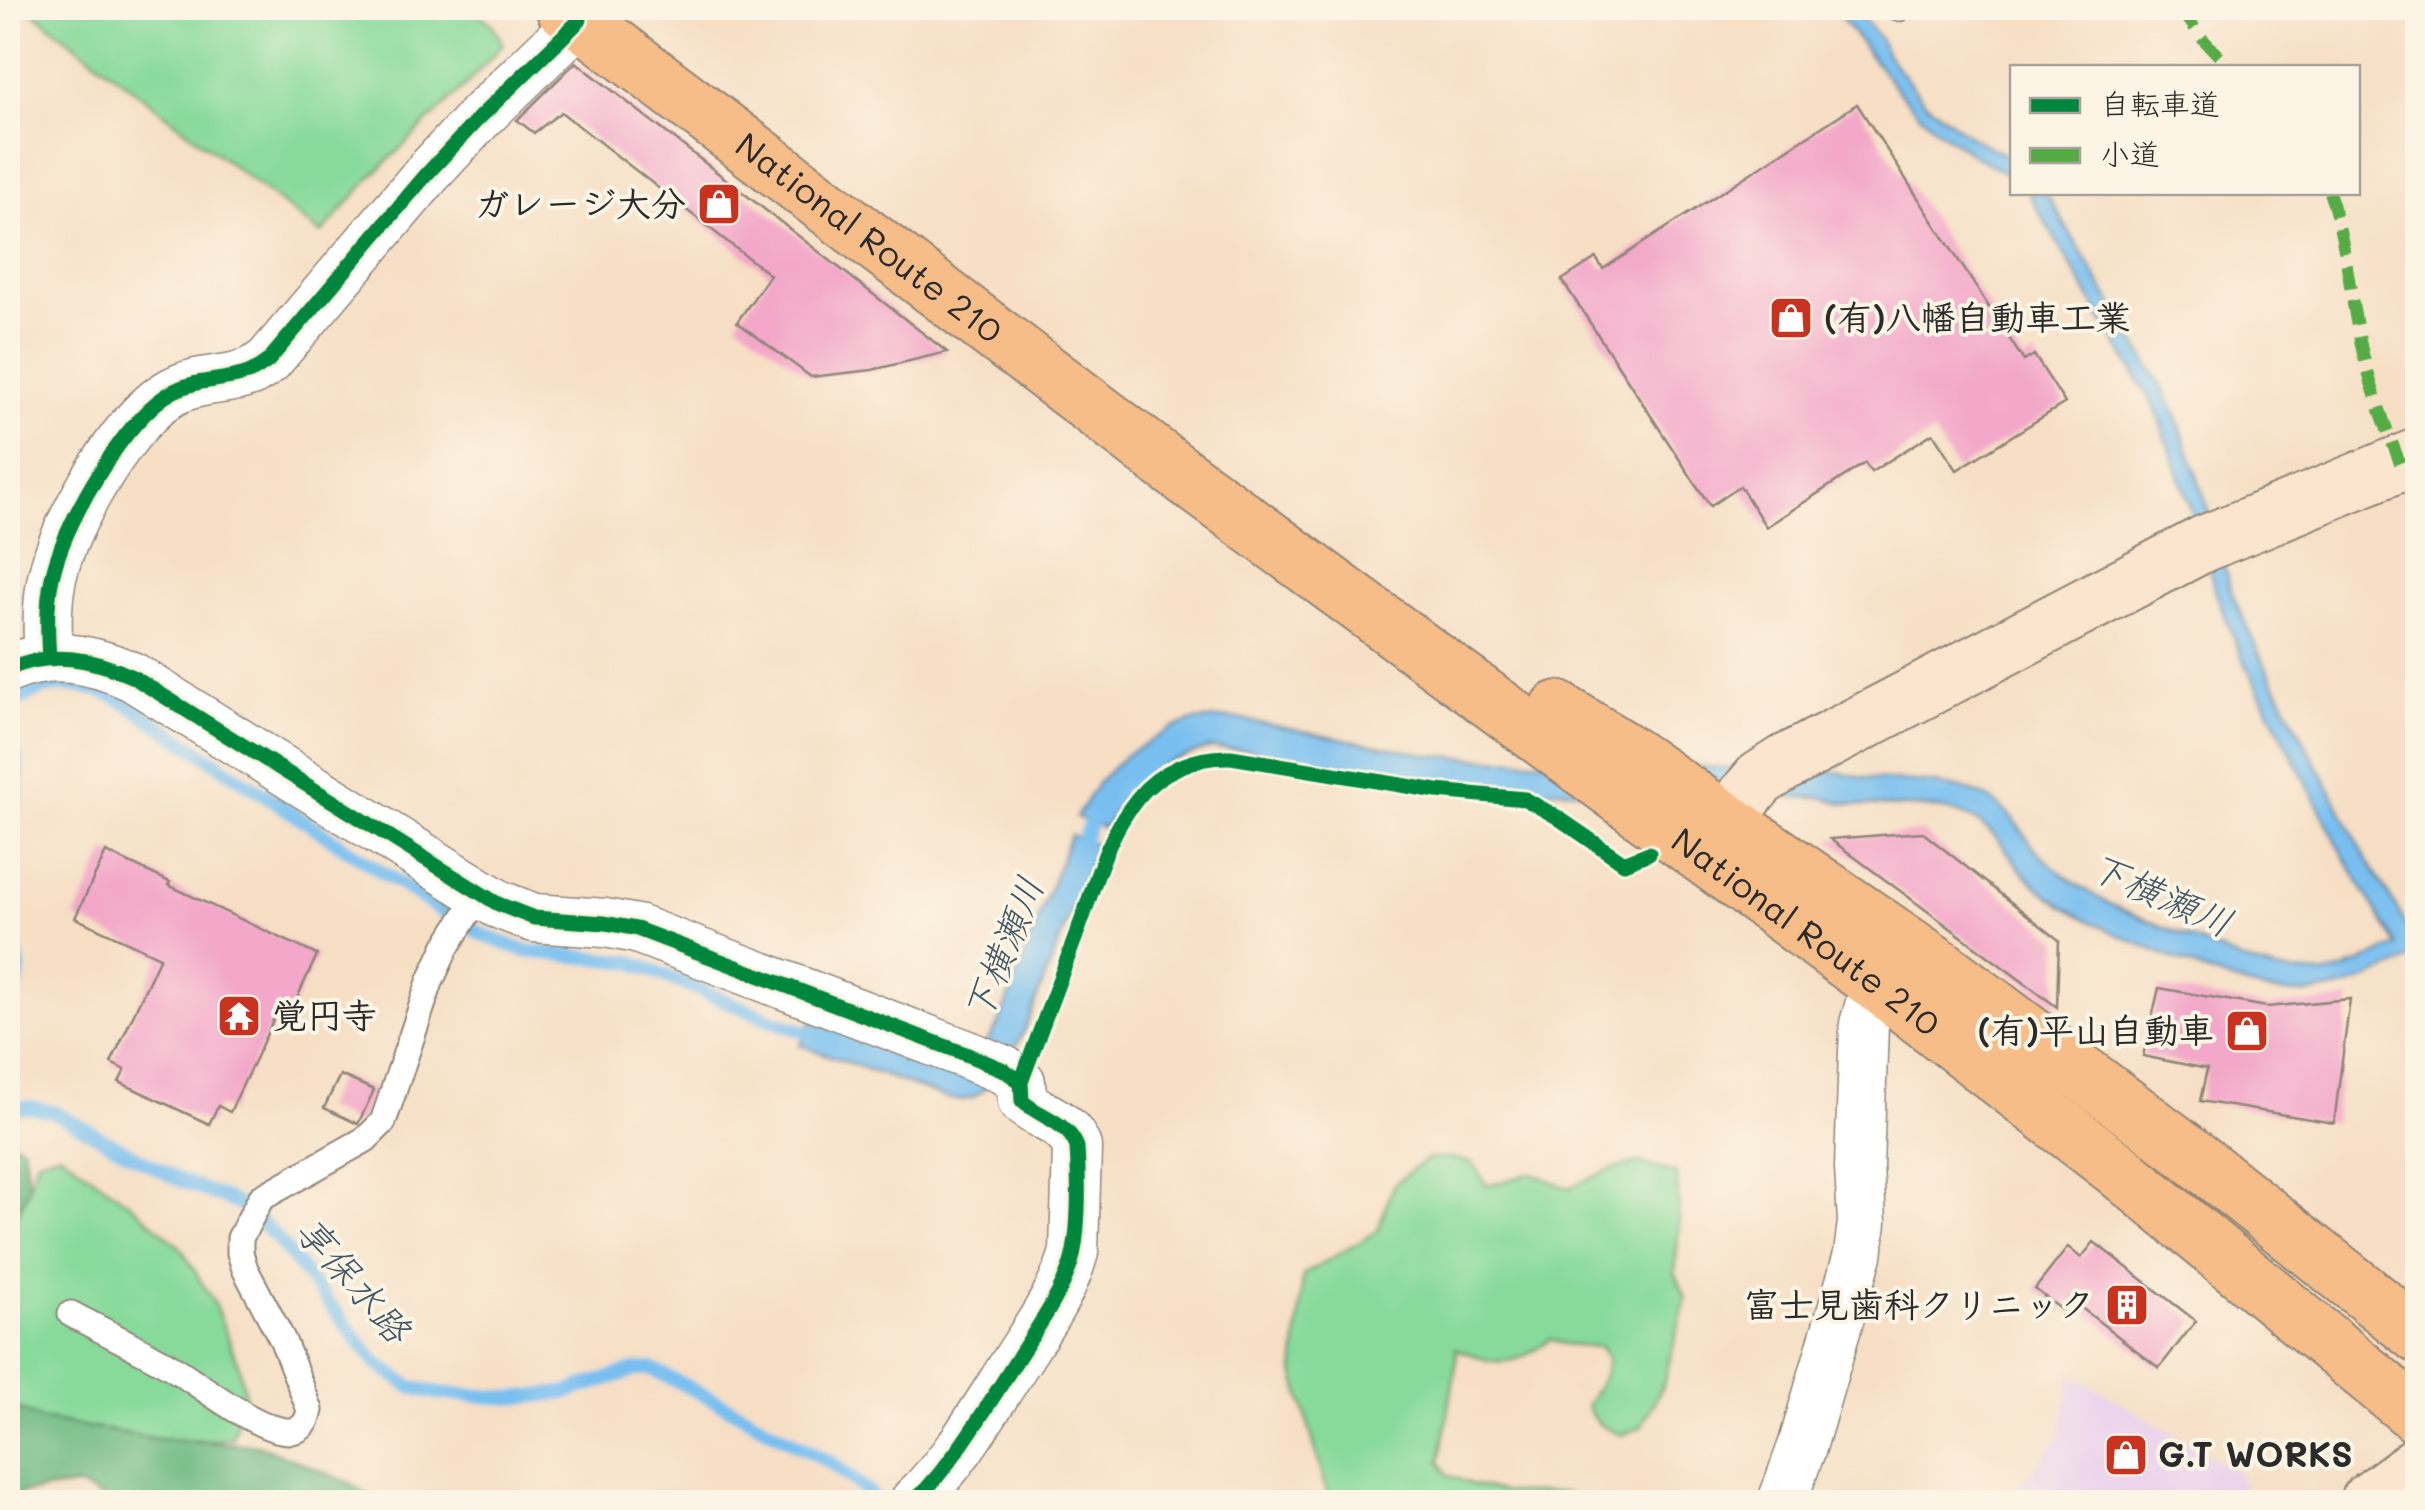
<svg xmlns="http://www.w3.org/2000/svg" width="2425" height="1510" viewBox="0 0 2425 1510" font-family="Mali,'Klee One',sans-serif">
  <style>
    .built { fill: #ead1ed }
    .green { fill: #88da9b; stroke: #5a8263; stroke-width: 2.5 }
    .forest { fill: #6eba83; stroke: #4c7257; stroke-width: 2.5 }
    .water { fill: #78bff0; stroke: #52758e; stroke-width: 2.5 }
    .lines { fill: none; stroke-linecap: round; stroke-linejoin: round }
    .stream { stroke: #78bff0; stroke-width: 14 }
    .building { fill: #f3a8c9 }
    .lane-casing { stroke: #908578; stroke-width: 29 }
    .street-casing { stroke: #908578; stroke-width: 51 }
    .secondary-casing { stroke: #908578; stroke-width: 59 }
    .highway-casing { stroke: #908578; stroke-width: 59 }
    .lane { stroke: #fff; stroke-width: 25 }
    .street { stroke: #fff; stroke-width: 48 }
    .secondary { stroke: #fce5cf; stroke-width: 55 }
    .highway { stroke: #f7bd88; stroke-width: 55 }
    .quiet { stroke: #54ab44; stroke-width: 12; stroke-dasharray: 25 12; stroke-linecap: butt }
    .cycleway-casing { stroke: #fcf5e5; stroke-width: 21 }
    .cycleway { stroke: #00873e; stroke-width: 15 }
    .labels { text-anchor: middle; stroke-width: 8; stroke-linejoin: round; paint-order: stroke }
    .poi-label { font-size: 35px; font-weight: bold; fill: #2b2b2b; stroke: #fcf5e5; text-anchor: end }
    .street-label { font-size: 35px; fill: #2b2b2b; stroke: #fcf5e5 }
    .water-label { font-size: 38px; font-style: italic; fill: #425766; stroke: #fcf5e5 }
  </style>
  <rect width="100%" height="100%" fill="#fcf5e5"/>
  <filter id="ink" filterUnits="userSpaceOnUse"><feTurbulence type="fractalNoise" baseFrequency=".01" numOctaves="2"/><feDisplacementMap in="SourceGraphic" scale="20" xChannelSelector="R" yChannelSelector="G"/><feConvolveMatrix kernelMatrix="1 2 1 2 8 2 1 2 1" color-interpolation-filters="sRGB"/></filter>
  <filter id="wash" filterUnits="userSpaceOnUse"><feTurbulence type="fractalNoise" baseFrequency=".0048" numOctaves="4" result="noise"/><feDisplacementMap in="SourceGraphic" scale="40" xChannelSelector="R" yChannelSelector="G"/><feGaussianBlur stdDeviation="2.25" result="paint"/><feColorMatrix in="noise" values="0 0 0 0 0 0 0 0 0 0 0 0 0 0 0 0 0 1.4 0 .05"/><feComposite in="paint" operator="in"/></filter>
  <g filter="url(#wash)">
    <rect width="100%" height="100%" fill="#f6dfc5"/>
    <!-- built -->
    <path class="built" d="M 2072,1374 L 2239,1473 L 2244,1487 L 2225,1502 L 2007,1502 L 2060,1436 Z"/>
    <!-- green -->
    <path class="green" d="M 28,8 L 471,8 L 492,24 L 503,44 L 464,87 L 370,178 L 321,234 Z
      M 60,1153 L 133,1206 L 181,1248 L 214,1303 L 238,1363 L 245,1395 L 232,1438 L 205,1441 L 159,1439 L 40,1419 L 8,1404 L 8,1235 L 27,1193 L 37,1159 Z
      M 1450,1158 L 1473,1163 L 1487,1186 L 1532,1173 L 1568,1188 L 1612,1169 L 1640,1163 L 1677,1174 L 1679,1225 L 1675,1272 L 1686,1298 L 1663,1385 L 1641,1427 L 1622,1435 C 1604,1428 1595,1425 1587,1406 L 1604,1375 L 1608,1359 L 1600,1347 L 1564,1344 L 1550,1339 C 1530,1355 1515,1365 1488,1360 C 1477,1358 1466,1351 1456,1349 L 1457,1359 L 1440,1462 L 1448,1475 L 1470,1484 L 1505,1493 L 1565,1493 L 1578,1499 L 1595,1502 L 1330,1502 L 1294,1372 L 1303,1275 L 1378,1231 L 1393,1185 L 1427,1159 Z"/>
    <!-- forest -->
    <path class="forest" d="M 8,1139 L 23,1147 L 29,1186 L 8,1234 Z
      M 8,1404 L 40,1419 L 159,1439 L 258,1445 L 348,1482 L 380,1502 L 110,1502 L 77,1486 L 21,1493 L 18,1502 L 8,1502 Z"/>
    <!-- water -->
    <path class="water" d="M 1834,8 L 1855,8 L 1880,39 L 1885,52 L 1926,103 L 1972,138 L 2012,158 L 2012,176 C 1975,158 1940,136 1911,105 C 1883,75 1859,40 1834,8 Z
      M 2028,193 L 2046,193 L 2162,387 L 2177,417 L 2204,496 L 2232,594 L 2261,658 L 2365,856 L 2412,934 L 2417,931 L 2417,955 C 2361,986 2316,1004 2250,987 C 2219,978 2188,965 2158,952 C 2116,934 2073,917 2038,887 C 2009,863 2005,835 1969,817 C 1930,799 1869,814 1826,798 L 1456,787 L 1386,776 L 1249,750 L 1209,748 L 1166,763 L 1153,772 L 1122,800 L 1105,828 L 1076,817 L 1099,781 L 1126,755 L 1173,728 L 1193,721 L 1233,718 L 1430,755 L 1485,759 L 1838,772 C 1887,787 1942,775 1989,799 C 2016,813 2024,841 2046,860 C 2065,877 2087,892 2109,904 L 2246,962 L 2277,971 L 2320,975 L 2342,971 L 2397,946 L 2346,860 L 2241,655 L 2218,599 L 2190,506 L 2156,410 Z
      M 1070,835 L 1097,845 L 1024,1032 C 1013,1050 991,1090 971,1098 C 963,1101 955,1100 946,1098 L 800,1045 L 813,1019 L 985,1045 L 999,1023 Z"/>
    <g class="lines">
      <!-- stream -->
      <path class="stream" d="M 8,707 C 43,680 79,680 118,698 L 444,913 L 485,936 L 525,951 L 632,962 L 776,1022 L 820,1037
        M 8,742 C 24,768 16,795 8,823
        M 1077,855 L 1088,827 L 1099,807
        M 8,934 C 17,956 27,975 8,995
        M 8,1108 L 28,1107 L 54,1112 L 175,1178 L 247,1208 L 274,1235 L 377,1364 L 411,1387 L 436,1393 L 512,1398 L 536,1396 L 564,1393 L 635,1370 L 652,1369 L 734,1410 L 831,1463 L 868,1492 L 877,1502"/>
    </g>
    <g id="blocks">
      <!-- building -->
      <path class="building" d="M 576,62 L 947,352 L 872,370 L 811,377 L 737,322 L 770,275 L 561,112 L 534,133 L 517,120 Z
        M 1857,104 L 2024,361 L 2034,355 L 2065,403 L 1957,470 L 1933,433 L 1871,472 L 1865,463 L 1766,527 L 1740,486 L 1710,506 L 1562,280 L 1596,258 L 1603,269 Z
        M 1922,832 L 2059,940 L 2057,1007 L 1830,839 Z
        M 106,852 L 170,882 L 168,885 L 317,955 L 290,1013 L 279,1008 L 230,1112 L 218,1106 L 209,1124 L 119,1082 L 125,1070 L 111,1063 L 160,957 L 75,918 Z
        M 2159,988 L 2267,1007 L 2350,999 L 2334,1123 L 2200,1101 L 2207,1069 L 2143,1056 Z
        M 340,1075 L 374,1090 L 358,1124 L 324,1108 Z
        M 2094,1242 L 2196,1321 L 2159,1368 L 2070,1299 L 2062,1310 L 2035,1289 L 2068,1247 L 2081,1258 Z"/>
    </g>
  </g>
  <g filter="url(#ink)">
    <use href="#blocks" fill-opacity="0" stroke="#908578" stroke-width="2.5"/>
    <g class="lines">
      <defs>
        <path id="lane" d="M 1898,8 L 1899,8
          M 71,1314 C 103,1331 136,1347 168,1365 C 198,1382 257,1432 291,1431 C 303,1430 308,1421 310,1410 L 283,1341 L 245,1269 L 240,1253 L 240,1238 L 261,1198 L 366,1139 L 383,1122 L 430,982 L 446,947 L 480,893"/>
        <path id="street" d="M 49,658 C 47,628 46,596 55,566 C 69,516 127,415 174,391 C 200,378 223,382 248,373 C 255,371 262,365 268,361 L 426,175 L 478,119 L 580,20
          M 8,669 C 50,650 92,658 133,677 L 498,904 L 534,918 L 605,923 L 637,929 L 963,1053 L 1004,1070 L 1021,1082 L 1022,1101 C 1041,1118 1067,1121 1077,1147 L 1074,1252 C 1063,1293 1037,1328 1015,1363 C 984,1411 955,1462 914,1502
          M 1782,1502 L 1802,1447 L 1858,1255 L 1862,1222 L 1859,1167 L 1864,1024 L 1876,983"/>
        <path id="secondary" d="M 1726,819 L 1760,779 L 1785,763 L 2203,544 L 2418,456
          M 2367,1502 L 2418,1464"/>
        <g id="highway">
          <path id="s1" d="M 564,8 L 1174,469 L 1876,983 L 2117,1169 L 2418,1416"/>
          <path d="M 1558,709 L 1624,750 L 1942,968 L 2181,1147 L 2418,1335"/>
        </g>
      </defs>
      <!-- lane casing -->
      <use href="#lane" class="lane-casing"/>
      <!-- street casing -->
      <use href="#street" class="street-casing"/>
      <!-- secondary casing -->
      <use href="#secondary" class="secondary-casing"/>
      <!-- highway casing -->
      <use href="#highway" class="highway-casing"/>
      <!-- lane -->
      <use href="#lane" class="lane"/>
      <!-- street -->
      <use href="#street" class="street"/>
      <!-- secondary -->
      <use href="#secondary" class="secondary"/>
      <!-- highway -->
      <use href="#highway" class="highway"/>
      <!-- quiet -->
      <path class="quiet" d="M 2180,8 L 2202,38 L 2230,68
        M 580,20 L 596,8
        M 2329,192 C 2347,242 2349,294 2361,345 C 2370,385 2385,425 2400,463"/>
      <defs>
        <path id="cycleway" d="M 49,658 C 47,628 46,596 55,566 C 69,516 127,415 174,391 C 200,378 223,382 248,373 C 255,371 262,365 268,361 L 426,175 L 478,119 L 580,20
          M 8,669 C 50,650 92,658 133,677 L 498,904 L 534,918 L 605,923 L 637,929 L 963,1053 L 1004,1070 L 1021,1082
          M 914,1502 C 956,1460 986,1408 1018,1358 C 1037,1328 1060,1297 1071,1263 C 1080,1234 1079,1178 1077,1147 C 1067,1121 1041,1118 1022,1101 L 1021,1082 C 1042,1027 1062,972 1083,917 C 1097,876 1109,833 1137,799 C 1160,770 1196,756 1231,757 L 1437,791 L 1525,799 L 1557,817 L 1624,863 L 1649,853"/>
      </defs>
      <!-- cycleway casing -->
      <use href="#cycleway" class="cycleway-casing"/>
      <!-- cycleway -->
      <use href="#cycleway" class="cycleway"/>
    </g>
  </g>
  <!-- icons -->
  <defs>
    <symbol id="shop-square" viewBox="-11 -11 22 22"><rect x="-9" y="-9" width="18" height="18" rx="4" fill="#c8321e" stroke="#fcf5e5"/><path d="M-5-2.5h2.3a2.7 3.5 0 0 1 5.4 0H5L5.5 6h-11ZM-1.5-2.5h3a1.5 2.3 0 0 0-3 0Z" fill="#fff"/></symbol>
    <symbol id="temple-square" viewBox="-11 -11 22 22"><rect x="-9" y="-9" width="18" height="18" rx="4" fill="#c8321e" stroke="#fcf5e5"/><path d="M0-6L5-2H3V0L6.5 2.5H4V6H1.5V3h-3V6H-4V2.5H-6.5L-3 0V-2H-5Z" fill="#fff"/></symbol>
    <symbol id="building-square" viewBox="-11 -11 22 22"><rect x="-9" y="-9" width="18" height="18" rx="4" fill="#c8321e" stroke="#fcf5e5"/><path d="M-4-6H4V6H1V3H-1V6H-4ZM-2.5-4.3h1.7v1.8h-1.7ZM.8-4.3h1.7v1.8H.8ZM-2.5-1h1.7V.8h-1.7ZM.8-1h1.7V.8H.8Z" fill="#fff"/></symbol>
  </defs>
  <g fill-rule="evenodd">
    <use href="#shop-square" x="694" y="179" width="50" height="50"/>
    <use href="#shop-square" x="1766" y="293" width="50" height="50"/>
    <use href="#temple-square" x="214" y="991" width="50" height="50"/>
    <use href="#shop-square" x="2222" y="1006" width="50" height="50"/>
    <use href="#building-square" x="2102" y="1280" width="50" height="50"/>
    <use href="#shop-square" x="2101" y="1430" width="50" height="50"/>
  </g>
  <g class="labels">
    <!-- poi labels -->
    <g class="poi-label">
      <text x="686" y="216">ガレージ大分</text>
      <text x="1824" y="330" text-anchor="start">(有)八幡自動車工業</text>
      <text x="272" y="1028" text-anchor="start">覚円寺</text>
      <text x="2214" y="1043">(有)平山自動車</text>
      <text x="2094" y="1317">富士見歯科クリニック</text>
      <text x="2158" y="1467" text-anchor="start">G.T WORKS</text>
    </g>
    <!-- street labels -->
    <g class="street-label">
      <text dy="12" stroke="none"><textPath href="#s1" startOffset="382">National Route 210</textPath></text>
      <text dy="12" stroke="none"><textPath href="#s1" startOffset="1548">National Route 210</textPath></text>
    </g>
    <!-- water labels -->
    <g class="water-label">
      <text transform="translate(2161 895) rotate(24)" y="13">下横瀬川</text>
      <text transform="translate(1004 949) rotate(-68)" y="13">下横瀬川</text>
      <text transform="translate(353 1280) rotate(49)" y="13">享保水路</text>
    </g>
  </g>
  <!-- margin -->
  <rect width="2425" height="1510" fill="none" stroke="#fcf5e5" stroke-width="40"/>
  <!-- legend -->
  <rect x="2010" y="65" width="350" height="130" fill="#fcf5e5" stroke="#a8a49b" stroke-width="2.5"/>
  <rect x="2030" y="98" width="50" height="15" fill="#00873e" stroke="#a8a49b" stroke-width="2.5"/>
  <text x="2100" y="115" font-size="30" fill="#2b2b2b">自転車道</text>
  <rect x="2030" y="148" width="50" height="15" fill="#54ab44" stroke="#a8a49b" stroke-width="2.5"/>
  <text x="2100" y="165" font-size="30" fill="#2b2b2b">小道</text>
</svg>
